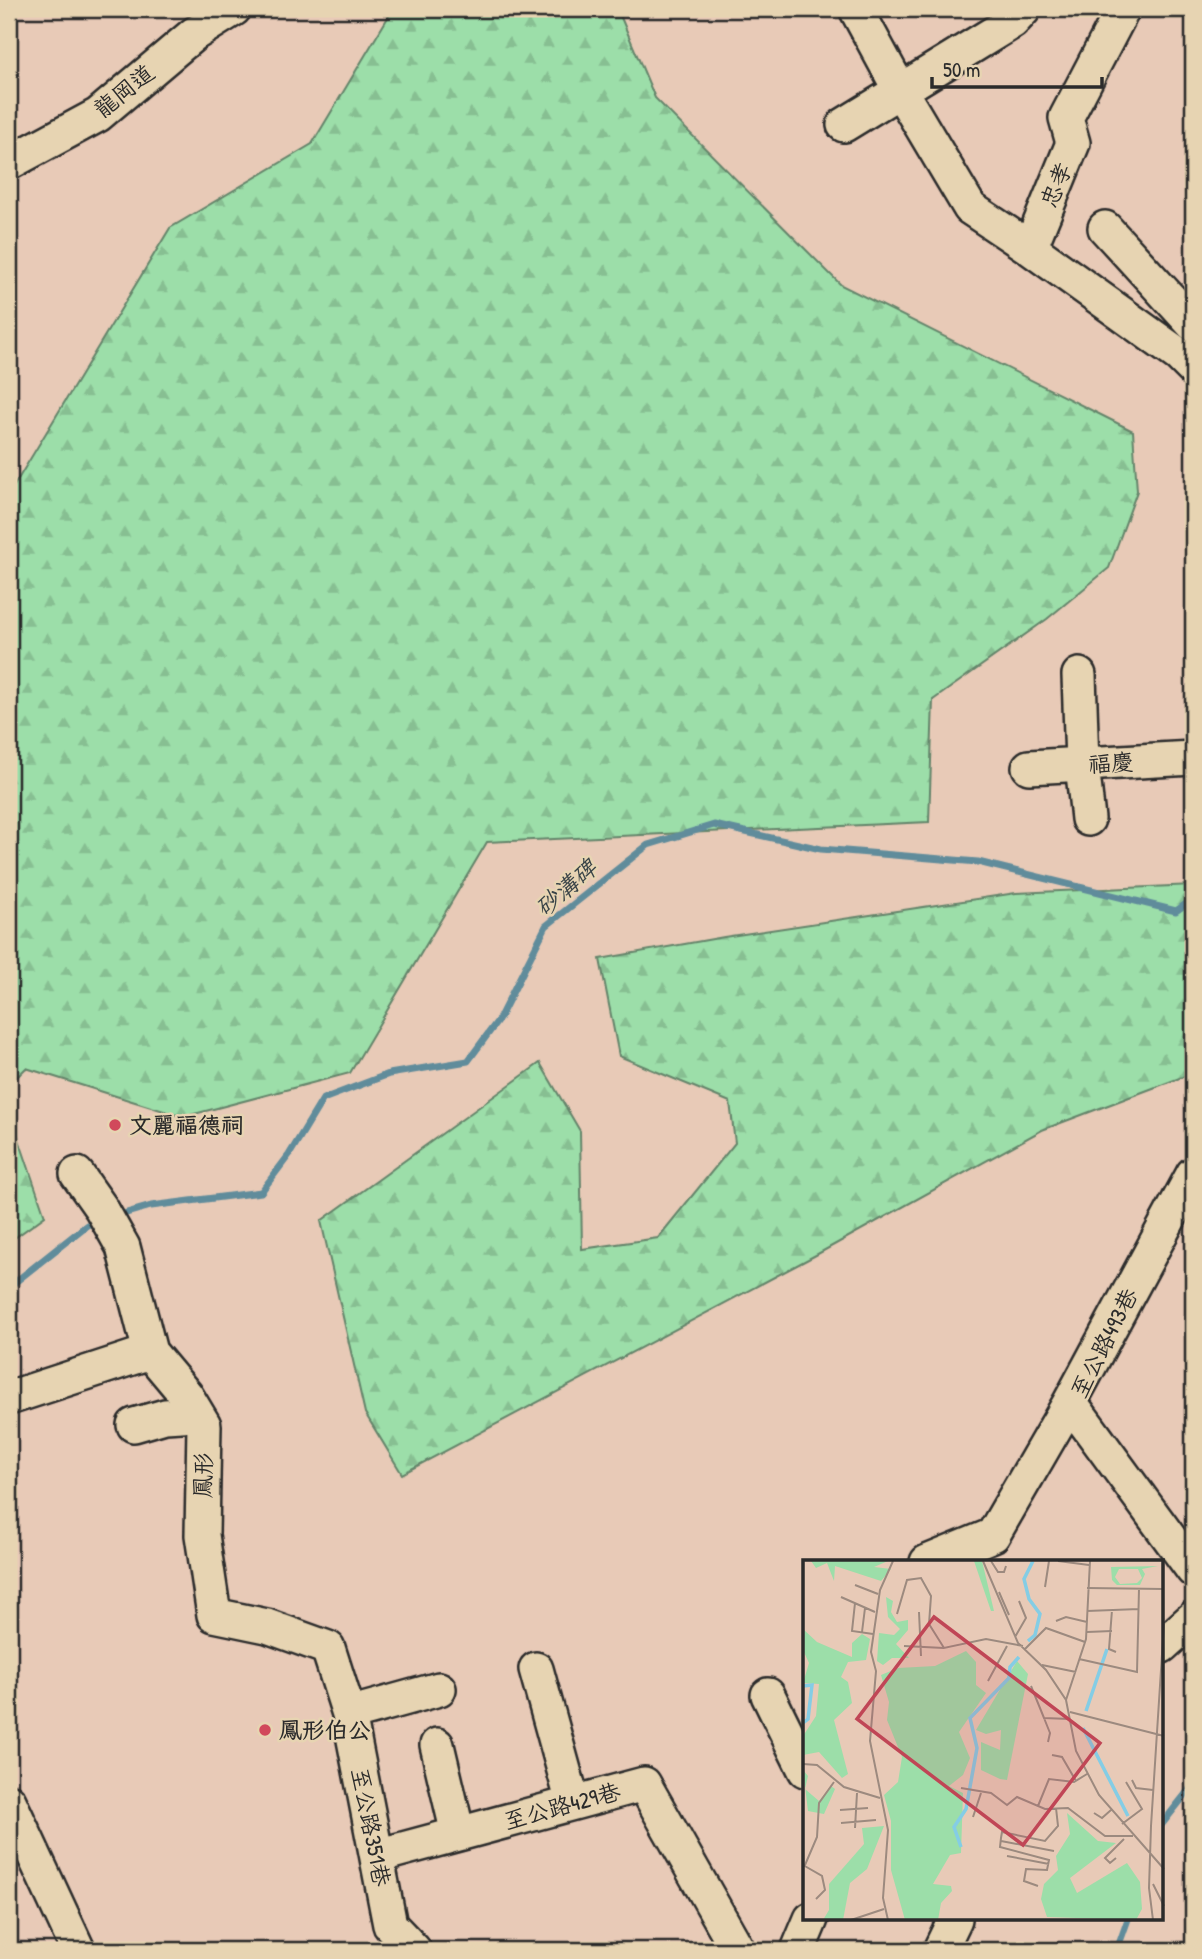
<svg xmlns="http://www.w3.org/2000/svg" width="1202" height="1959" viewBox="0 0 1202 1959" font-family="'Patrick Hand','LXGW WenKai TC',sans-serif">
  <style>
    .forest { fill: url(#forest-firs); stroke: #64846a; stroke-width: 2 }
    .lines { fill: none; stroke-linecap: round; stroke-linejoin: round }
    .stream { stroke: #608c9b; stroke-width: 7 }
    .minor-casing { stroke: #2b2b2b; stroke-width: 38 }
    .minor { stroke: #e7d4b2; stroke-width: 33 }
    .poi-dot { fill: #d1495b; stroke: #e7d4b2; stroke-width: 2.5 }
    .labels { text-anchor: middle; stroke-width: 5; stroke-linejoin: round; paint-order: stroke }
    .street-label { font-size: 23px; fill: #2b2b2b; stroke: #e7d4b2 }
    .poi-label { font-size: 23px; font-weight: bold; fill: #2b2b2b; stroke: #e7d4b2; text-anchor: start }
    .water-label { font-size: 24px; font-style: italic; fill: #384347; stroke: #e7d4b2 }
    .inset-river { fill: none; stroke: #84cde5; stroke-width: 3.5 }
    .inset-road { fill: none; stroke: #9c8a7f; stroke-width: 2 }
    .view { fill: #c04656; fill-opacity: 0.15; stroke: #c04656; stroke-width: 3.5 }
    .inset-edge { fill: none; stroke: #2b2b2b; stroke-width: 3.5 }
  </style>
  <defs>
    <pattern id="forest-firs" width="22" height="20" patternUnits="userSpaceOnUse" patternTransform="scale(1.75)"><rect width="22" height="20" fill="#9cdea9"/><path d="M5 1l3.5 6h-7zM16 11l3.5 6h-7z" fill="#87bf92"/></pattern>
  </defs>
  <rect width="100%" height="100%" fill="#e8cab7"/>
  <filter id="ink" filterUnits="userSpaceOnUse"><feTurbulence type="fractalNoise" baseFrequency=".0143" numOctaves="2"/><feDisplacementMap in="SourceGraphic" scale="14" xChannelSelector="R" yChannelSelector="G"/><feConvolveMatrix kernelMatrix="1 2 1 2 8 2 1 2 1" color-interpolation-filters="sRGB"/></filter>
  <g filter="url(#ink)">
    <!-- forest -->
    <path class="forest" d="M 393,9 L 608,9 L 620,15 L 655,98 L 841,285 L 1133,431 L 1137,491 L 1109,568 L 1047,619 L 933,700 L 929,822 L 487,842 L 350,1073 L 183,1117 L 26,1068 L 9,1085 L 9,494 L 170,228 L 312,144 Z
      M 1193,885 L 1193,1073 L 1042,1130 L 814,1256 L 402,1474 L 365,1413 L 321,1221 L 540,1063 L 580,1131 L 582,1249 L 658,1238 L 735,1143 L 730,1102 L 619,1056 L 600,959 L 724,937 L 1016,893 Z
      M 9,1110 L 45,1216 L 9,1242 Z"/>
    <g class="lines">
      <!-- stream -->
      <path class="stream" d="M 116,1216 L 151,1206 L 261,1192 L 289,1155 L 323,1099 L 389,1074 L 468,1061 L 499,1019 L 546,926 L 648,845 L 714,825 L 821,849 L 978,862 L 1176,911 L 1193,899
        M 9,1287 L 87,1225 L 98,1221
        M 1162,1824 L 1193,1785
        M 1117,1950 L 1128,1919"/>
      <defs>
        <path id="minor" d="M 856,9 L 901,92 L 970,208 L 1030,248
          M 1123,9 L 1066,118 L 1073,143 L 1030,248 L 1179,355 L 1193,369
          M 844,125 L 1012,22 L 1024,9
          M 9,163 L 98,115 L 194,34 L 234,9
          M 1105,228 L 1193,324
          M 1079,675 L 1082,764 L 1088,819
          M 1029,767 L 1193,758
          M 77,1174 L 101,1208 L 123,1247 L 150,1352 L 186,1395 L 204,1425 L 202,1535 L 214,1615 L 267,1626 L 328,1648 L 349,1714 L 390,1925 L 414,1950
          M 1193,1174 L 1070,1402 L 1193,1570
          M 9,1398 L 150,1352
          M 134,1425 L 165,1416 L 197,1414
          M 927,1562 L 993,1535 L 1070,1402
          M 1162,1646 L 1193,1618
          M 536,1669 L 573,1803
          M 768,1695 L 805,1770
          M 349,1714 L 439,1689
          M 437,1745 L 458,1834
          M 9,1801 L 78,1950
          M 377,1856 L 644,1784 L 738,1950
          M 798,1950 L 811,1919
          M 940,1950 L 955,1919"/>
      </defs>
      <!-- minor casing -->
      <use href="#minor" class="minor-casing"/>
      <!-- minor -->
      <use href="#minor" class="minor"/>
    </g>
  </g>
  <!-- markers -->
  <g class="poi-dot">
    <circle cx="115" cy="1125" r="7"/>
    <circle cx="265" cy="1730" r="7"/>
  </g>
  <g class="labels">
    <!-- street labels -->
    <g class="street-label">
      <text transform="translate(124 91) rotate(-39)" y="8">龍岡道</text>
      <text transform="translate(1056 185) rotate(-68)" y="8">忠孝</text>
      <text transform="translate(1111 763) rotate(-3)" y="8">福慶</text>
      <text transform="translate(1104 1343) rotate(-63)" y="8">至公路493巷</text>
      <text transform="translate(203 1475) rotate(-89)" y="8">鳳形</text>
      <text transform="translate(562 1806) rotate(-15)" y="8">至公路429巷</text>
      <text transform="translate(371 1827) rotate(79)" y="8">至公路351巷</text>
    </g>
    <!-- poi labels -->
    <g class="poi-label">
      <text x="129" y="1133">文麗福德祠</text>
      <text x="279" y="1738">鳳形伯公</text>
    </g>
    <!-- water labels -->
    <g class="water-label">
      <text transform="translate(566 888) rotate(-41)" y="8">砂溝碑</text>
    </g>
  </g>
  <!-- overview -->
  <g transform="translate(803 1560)">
    <rect width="360" height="360" fill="#e8cab7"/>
    <path d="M 355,6 L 339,9 L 342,14 L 337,25 L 314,25 L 309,20 L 308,7 ZM 316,9 L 335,9 L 339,18 L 334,23 L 317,24 L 312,17 Z" fill="#9cdea9" fill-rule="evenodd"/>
    <path d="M 8,1 L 85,1 L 71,7 L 88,9 L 78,21 L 32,6 L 31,21 L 24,3 L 13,8 ZM 171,1 L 179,1 L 191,51 L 188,51 ZM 83,37 L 90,41 L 88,52 L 94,62 L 105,60 L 105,70 L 93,84 L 106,98 L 89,98 L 80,105 L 74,101 L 76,73 L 91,75 L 97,69 L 85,57 ZM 0,69 L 14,82 L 49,97 L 49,83 L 59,74 L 67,79 L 63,100 L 45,102 L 38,117 L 45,122 L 49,143 L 31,160 L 45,214 L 39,218 L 16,192 L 0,195 L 0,176 L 13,156 L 16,124 L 0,123 L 6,103 L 0,90 ZM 163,91 L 173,102 L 173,125 L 183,133 L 156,172 L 167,198 L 160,215 L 146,226 L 160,233 L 158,293 L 147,295 L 130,324 L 148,326 L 149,331 L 138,343 L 135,360 L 102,360 L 88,310 L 88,261 L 81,235 L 95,222 L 99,197 L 84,160 L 86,142 L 78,115 L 95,108 L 132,106 ZM 214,101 L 225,114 L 204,220 L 197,219 L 178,210 L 178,182 L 197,190 L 198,170 L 183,174 L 173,170 ZM 0,210 L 5,216 L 2,229 L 16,241 L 28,226 L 32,229 L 21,254 L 5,251 ZM 264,253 L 295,281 L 313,283 L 267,318 L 274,333 L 324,303 L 337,322 L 339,349 L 333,360 L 244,357 L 238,339 L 241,324 L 255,310 L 253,296 L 267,274 ZM 81,266 L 64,309 L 47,323 L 40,360 L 20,360 L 26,350 L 26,324 L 61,284 L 59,268 Z" fill="#9cdea9"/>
    <path class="inset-river" d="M 225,81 L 232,75 L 237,54 L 226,39 L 221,19 L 230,1M 0,126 L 9,125 L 5,159 L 0,163M 283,151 L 304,89M 280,168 L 325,256M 158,287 L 151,267 L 163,249 L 174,188 L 167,158 L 206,118 L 207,107 L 216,97"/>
    <path class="inset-road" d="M 180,1 L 215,83 L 243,110 L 263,140 L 273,191 L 296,235 L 361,309M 188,1 L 195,12 L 201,12 L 203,6M 255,1 L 286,5M 52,25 L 75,34M 242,27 L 246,1M 284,28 L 361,29M 196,32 L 206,55M 38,37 L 72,52M 52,43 L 49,71 L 70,74M 309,50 L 306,89 L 313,92M 284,51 L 336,49M 116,52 L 118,96M 94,54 L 104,20 L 118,18 L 128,36 L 126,64 L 141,88 L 183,79 L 220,86M 253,61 L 263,57 L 284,62M 59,72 L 62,48M 284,72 L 309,71M 212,77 L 223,58 L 216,41M 101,86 L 141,88M 222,89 L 243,68 L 282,82M 276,99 L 334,112 L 336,29M 239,105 L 273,112M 185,121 L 204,86M 228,126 L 241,158 L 267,159M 263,140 L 283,79 L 287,1M 267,152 L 361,176M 241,158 L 247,173 L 245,182M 249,195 L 259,197 L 273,221M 0,204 L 14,205 L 41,227 L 77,238M 329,220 L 333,228 L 350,230M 158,228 L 188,233 L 204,245 L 214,237 L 242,249 L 265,248 L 302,276 L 330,276M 235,246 L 246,219 L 271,222 L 284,214M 37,250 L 65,248M 291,253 L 299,258 L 308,250M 170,257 L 178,233M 38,263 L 73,260M 319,264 L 339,249 L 323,222M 52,268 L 54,233M 198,281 L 251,291M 204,296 L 246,304M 313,298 L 307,303 L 302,298 L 321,279M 0,305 L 19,316 L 22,330 L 13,339M 2,305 L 14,277 L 16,243 L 31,222M 350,324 L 361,346M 235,326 L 221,321 L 223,309 L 244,310 L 246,300 L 197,287 L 198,278 L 199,272 L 242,281 L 255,266 L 253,248M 48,360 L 81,349M 85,360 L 80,338 L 85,270 L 67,181 L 73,111 L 68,92 L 77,30 L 90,1M 350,360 L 346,328 L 348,266 L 361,63"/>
    <path class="view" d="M 131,57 L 297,183 L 220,285 L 54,159 Z"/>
    <rect width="360" height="360" class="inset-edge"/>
  </g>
  <!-- margin -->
  <rect width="1202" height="1959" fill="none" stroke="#e7d4b2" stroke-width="35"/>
  <rect x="18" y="18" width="1167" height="1924" fill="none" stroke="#2b2b2b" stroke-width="2.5" filter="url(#ink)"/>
  <!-- scale -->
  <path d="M932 77v10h170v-10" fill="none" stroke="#2b2b2b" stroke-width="3.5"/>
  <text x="943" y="77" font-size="21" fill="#2b2b2b" stroke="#e7d4b2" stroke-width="5" paint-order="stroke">50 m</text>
</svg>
